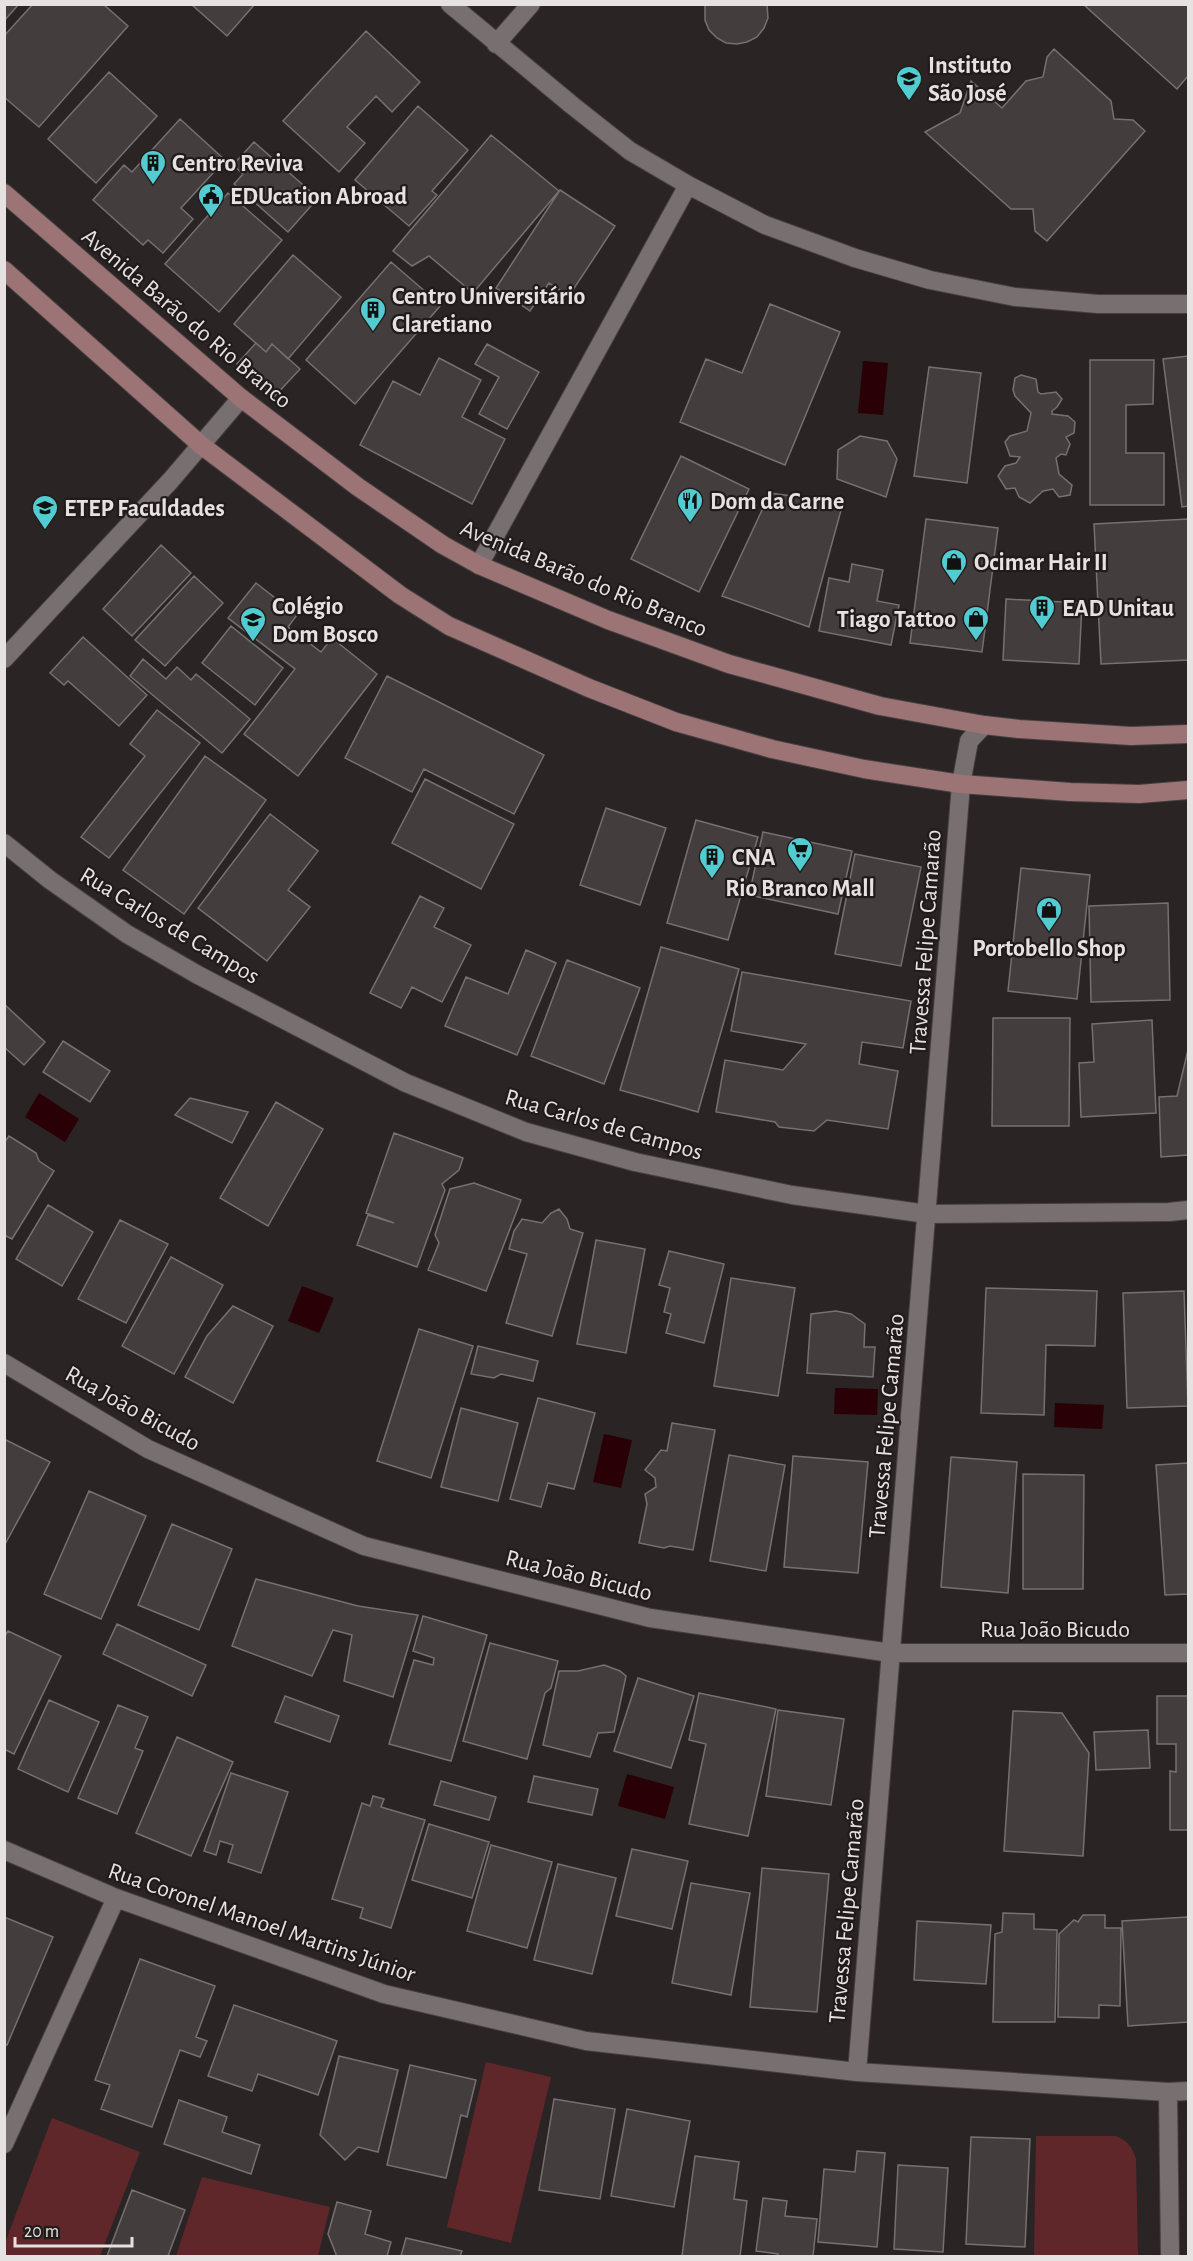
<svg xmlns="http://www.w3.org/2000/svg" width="1193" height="2261" viewBox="0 0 1193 2261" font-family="'Alegreya Sans',sans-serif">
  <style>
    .green { fill: #60272b }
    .water { fill: #290005 }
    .building { fill: #443d3d; stroke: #777070; stroke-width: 1.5 }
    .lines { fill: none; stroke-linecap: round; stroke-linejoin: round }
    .street-casing { stroke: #464040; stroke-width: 20 }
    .secondary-casing { stroke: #464040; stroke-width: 20 }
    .street { stroke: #787070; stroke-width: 18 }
    .secondary { stroke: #9c7476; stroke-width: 18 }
    .labels { text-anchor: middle; stroke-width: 4.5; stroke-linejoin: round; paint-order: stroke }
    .poi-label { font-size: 24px; font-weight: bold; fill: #e6e2e2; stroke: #211b1b; text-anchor: start }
    .street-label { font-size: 24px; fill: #e6e2e2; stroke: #211b1b }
  </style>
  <rect width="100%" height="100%" fill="#2b2424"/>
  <!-- green -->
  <path class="green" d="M 486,2062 L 551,2077 L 511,2243 L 447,2227 Z
    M 52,2118 L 140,2152 L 100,2256 L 5,2256 L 5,2243 Z
    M 1036,2136 L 1116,2136 C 1128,2141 1132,2147 1136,2159 L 1138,2256 L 1034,2256 Z
    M 202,2177 L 330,2207 L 318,2256 L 176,2256 Z"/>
  <!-- water -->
  <path class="water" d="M 863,361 L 888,363 L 883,415 L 858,413 Z
    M 39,1093 L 79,1119 L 65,1142 L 25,1117 Z
    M 302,1286 L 334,1298 L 319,1333 L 288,1321 Z
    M 835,1388 L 878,1389 L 877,1415 L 834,1414 Z
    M 1055,1403 L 1104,1405 L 1102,1429 L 1054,1427 Z
    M 604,1434 L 632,1440 L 621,1488 L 593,1482 Z
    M 627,1774 L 674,1787 L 665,1819 L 618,1806 Z"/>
  <!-- building -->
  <path class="building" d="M 4,4 L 19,4 L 4,21 Z
    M 33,4 L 103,4 L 128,26 L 39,127 L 4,97 L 4,36 Z
    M 191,4 L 255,4 L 227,36 Z
    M 705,4 L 767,4 L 768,18 L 764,28 L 757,37 L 747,42 L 737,44 L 726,43 L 717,38 L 709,30 L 705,20 Z
    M 1083,4 L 1188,4 L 1188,76 L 1177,89 Z
    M 366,31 L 420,82 L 392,112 L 376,96 L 347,127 L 365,143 L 339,172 L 283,121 Z
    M 1054,49 L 1111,101 L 1114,119 L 1133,120 L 1145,131 L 1047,241 L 1035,231 L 1033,209 L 1011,209 L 925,132 L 960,113 L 971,81 L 1002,108 L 1026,81 L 1043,77 L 1047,57 Z
    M 109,72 L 157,116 L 96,183 L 48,139 Z
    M 418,106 L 468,150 L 432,191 L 437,195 L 409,226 L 355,180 Z
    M 180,119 L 225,160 L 181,208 L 193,219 L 163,253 L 148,240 L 143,245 L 93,200 L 124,165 L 132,172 Z
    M 491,135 L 559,191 L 473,293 L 429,256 L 412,266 L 393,251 Z
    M 254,142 L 318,198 L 288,232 L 234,184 L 243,174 L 233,165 Z
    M 560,190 L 615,226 L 569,296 L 549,283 L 530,311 L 496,288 Z
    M 228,193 L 282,240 L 219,312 L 165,264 Z
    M 293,255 L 341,297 L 288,359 L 272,344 L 266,352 L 234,324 Z
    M 391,262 L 441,305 L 355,404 L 306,360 Z
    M 770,304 L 840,332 L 785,465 L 680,422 L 706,359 L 742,373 Z
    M 256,343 L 266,352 L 272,344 L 300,369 L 274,397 L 237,364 Z
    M 487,344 L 539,372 L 507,429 L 479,414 L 499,377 L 475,364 Z
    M 1188,356 L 1188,506 L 1182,507 L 1163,359 Z
    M 439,358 L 481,380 L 462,417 L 505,439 L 472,504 L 360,445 L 393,381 L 420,395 Z
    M 1090,360 L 1154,360 L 1153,404 L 1126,405 L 1126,453 L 1164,453 L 1164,505 L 1090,505 Z
    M 929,367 L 981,373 L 967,483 L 914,476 Z
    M 1021,375 L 1036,379 L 1038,392 L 1041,394 L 1056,392 L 1062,399 L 1057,407 L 1052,411 L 1052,414 L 1068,416 L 1075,422 L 1074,433 L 1066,437 L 1070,444 L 1066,455 L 1061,454 L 1056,458 L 1059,474 L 1072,485 L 1070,495 L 1059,497 L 1053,489 L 1043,491 L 1030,503 L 1019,497 L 1015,488 L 1006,489 L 998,476 L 1005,466 L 1016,463 L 1020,457 L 1010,456 L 1005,442 L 1010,436 L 1027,431 L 1031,413 L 1015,396 L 1013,390 L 1015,378 Z
    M 860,436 L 887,441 L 897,459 L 886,497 L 837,479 L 838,450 Z
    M 681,456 L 749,489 L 699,592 L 631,559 Z
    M 770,493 L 843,503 L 809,627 L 722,596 Z
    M 926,519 L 998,528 L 982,652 L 910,643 Z
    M 1188,519 L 1188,660 L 1101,664 L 1094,524 Z
    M 161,545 L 191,573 L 132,636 L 103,609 Z
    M 852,564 L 883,570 L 877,601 L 899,605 L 891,645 L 819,631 L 829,578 L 849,582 Z
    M 194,576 L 223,603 L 165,666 L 135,640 Z
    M 256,583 L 297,615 L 288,627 L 321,652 L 332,638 L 377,674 L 298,776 L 244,734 L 295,669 L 228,618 Z
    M 1006,599 L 1082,603 L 1079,664 L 1003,660 Z
    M 231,626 L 283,668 L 255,705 L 202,663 Z
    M 83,637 L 147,695 L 119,726 L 68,681 L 64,685 L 50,673 Z
    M 143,659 L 166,679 L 177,667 L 191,680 L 196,674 L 250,719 L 222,753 L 130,676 Z
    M 387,676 L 544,755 L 514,814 L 424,769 L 412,792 L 345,758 Z
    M 157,710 L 200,743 L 109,858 L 81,837 L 145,756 L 130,744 Z
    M 205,756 L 266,800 L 184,914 L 123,870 Z
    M 425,779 L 514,824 L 481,889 L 392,843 Z
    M 606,808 L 666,828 L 640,905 L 580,885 Z
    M 270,814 L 318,851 L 288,890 L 310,907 L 267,961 L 198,908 Z
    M 696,820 L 758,837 L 728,940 L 667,923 Z
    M 763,832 L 852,851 L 838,914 L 749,895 Z
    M 855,854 L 921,867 L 901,966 L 835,954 Z
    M 1021,868 L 1090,875 L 1077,999 L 1008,991 Z
    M 420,896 L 444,908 L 434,927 L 471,945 L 442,1002 L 412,987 L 401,1008 L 370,993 Z
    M 1168,903 L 1170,1000 L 1091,1002 L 1089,906 Z
    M 661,947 L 739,969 L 698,1112 L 620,1090 Z
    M 526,950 L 556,963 L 517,1055 L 445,1026 L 466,977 L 508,994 Z
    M 567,960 L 640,988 L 604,1084 L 531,1056 Z
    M 742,972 L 911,1001 L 903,1048 L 862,1042 L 859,1064 L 898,1071 L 888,1129 L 827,1120 L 814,1131 L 779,1127 L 775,1122 L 716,1112 L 725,1060 L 783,1070 L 806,1044 L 731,1031 Z
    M 4,1004 L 45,1042 L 24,1065 L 4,1047 Z
    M 993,1018 L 1070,1018 L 1069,1126 L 992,1126 Z
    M 1152,1020 L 1156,1113 L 1081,1117 L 1079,1063 L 1094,1062 L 1092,1024 Z
    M 63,1041 L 110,1071 L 90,1102 L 43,1072 Z
    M 1188,1050 L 1188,1155 L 1161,1157 L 1159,1097 L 1177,1096 Z
    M 190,1098 L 248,1112 L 232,1143 L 175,1115 Z
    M 276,1102 L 323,1129 L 268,1226 L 220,1198 Z
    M 394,1133 L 463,1158 L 459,1170 L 442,1184 L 445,1190 L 417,1267 L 357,1245 L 368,1215 L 394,1223 L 366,1213 Z
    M 9,1136 L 36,1153 L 39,1161 L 54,1171 L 12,1239 L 4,1235 L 4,1143 Z
    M 474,1183 L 521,1200 L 486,1291 L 428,1270 L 439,1243 L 435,1235 L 450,1189 Z
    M 48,1205 L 93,1232 L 62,1286 L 16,1259 Z
    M 559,1209 L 567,1219 L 570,1229 L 583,1233 L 552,1336 L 506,1323 L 527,1254 L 509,1249 L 514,1231 L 522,1219 L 542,1223 L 551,1213 Z
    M 120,1220 L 168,1244 L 126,1323 L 78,1299 Z
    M 596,1240 L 645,1249 L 626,1353 L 577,1344 Z
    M 669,1251 L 724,1264 L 704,1343 L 666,1333 L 671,1314 L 664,1312 L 670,1288 L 659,1285 Z
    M 171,1257 L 223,1285 L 174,1374 L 122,1346 Z
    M 731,1278 L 795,1288 L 778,1396 L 714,1386 Z
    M 986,1288 L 1097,1291 L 1095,1346 L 1046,1345 L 1044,1415 L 981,1413 Z
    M 1184,1291 L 1188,1406 L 1127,1408 L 1123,1293 Z
    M 233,1306 L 273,1326 L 233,1403 L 185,1377 L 207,1336 Z
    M 836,1311 L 851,1314 L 865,1324 L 864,1347 L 875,1347 L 873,1377 L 807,1373 L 811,1314 Z
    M 419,1329 L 473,1346 L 431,1478 L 377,1461 Z
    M 478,1346 L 538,1361 L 533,1381 L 501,1374 L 494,1378 L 471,1374 Z
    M 538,1398 L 595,1413 L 574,1489 L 548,1483 L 541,1507 L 510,1499 Z
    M 461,1408 L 518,1423 L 498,1501 L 441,1487 Z
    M 672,1423 L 715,1430 L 693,1550 L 670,1546 L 664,1548 L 639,1543 L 647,1504 L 645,1494 L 656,1487 L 655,1478 L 645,1470 L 661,1450 L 667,1451 Z
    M 4,1439 L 50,1462 L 4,1546 Z
    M 729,1455 L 785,1465 L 766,1571 L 710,1561 Z
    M 793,1456 L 868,1462 L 858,1573 L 784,1567 Z
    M 951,1457 L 1017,1462 L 1008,1593 L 941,1587 Z
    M 1188,1463 L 1188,1594 L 1165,1595 L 1156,1465 Z
    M 1023,1474 L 1084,1475 L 1083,1589 L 1023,1589 Z
    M 89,1491 L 146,1516 L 101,1619 L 44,1594 Z
    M 172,1524 L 232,1549 L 199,1630 L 138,1605 Z
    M 256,1579 L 358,1606 L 418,1615 L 393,1697 L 344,1681 L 352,1635 L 333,1630 L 312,1676 L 232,1646 Z
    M 423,1616 L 487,1635 L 451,1761 L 389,1744 L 414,1660 L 433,1665 L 434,1658 L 413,1651 Z
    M 117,1624 L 206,1665 L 192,1696 L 103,1654 Z
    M 8,1631 L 61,1656 L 14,1754 L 4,1749 L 4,1637 Z
    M 490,1643 L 558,1661 L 551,1688 L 545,1693 L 527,1759 L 463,1741 Z
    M 604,1665 L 620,1671 L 626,1676 L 614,1732 L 598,1733 L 590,1757 L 543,1745 L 559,1671 L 578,1671 Z
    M 638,1678 L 694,1696 L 671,1768 L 614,1751 Z
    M 699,1693 L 776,1709 L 748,1836 L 689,1824 L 706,1744 L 689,1740 Z
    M 285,1696 L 339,1716 L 330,1742 L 275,1722 Z
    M 1157,1696 L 1188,1696 L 1188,1830 L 1170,1830 L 1170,1771 L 1176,1772 L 1176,1744 L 1157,1744 Z
    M 49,1700 L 99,1722 L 68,1792 L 18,1769 Z
    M 118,1705 L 148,1717 L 135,1748 L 143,1751 L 117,1814 L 78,1798 Z
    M 778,1710 L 844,1719 L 831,1805 L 766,1796 Z
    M 1013,1711 L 1062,1713 L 1089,1753 L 1083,1856 L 1004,1851 Z
    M 1148,1730 L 1150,1768 L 1096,1770 L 1094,1732 Z
    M 177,1737 L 233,1762 L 191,1856 L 136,1833 Z
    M 231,1773 L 288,1792 L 261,1873 L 228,1862 L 233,1845 L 220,1841 L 216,1855 L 204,1851 Z
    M 534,1776 L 598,1789 L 592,1815 L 528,1802 Z
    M 441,1781 L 496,1797 L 489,1820 L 434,1805 Z
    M 373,1796 L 384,1799 L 381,1807 L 425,1820 L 391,1928 L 360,1918 L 363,1908 L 332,1899 L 362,1803 L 370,1806 Z
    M 429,1824 L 489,1842 L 472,1898 L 412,1880 Z
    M 491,1845 L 552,1862 L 527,1948 L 467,1931 Z
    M 632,1849 L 688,1861 L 672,1929 L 616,1916 Z
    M 558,1864 L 616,1878 L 592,1974 L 534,1960 Z
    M 762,1868 L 829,1874 L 817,2012 L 750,2007 Z
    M 691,1883 L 750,1893 L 731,1995 L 672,1983 Z
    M 1003,1913 L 1034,1914 L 1034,1929 L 1057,1930 L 1055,2022 L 993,2022 L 995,1934 L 1002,1932 Z
    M 1083,1915 L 1105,1915 L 1105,1928 L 1121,1928 L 1120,2006 L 1099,2005 L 1099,2018 L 1058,2017 L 1059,1934 L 1074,1920 L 1078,1922 Z
    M 4,1917 L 53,1937 L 7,2045 L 4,2044 Z
    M 1188,1917 L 1188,2022 L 1128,2026 L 1122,1921 Z
    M 917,1921 L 991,1925 L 986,1984 L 914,1980 Z
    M 140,1959 L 215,1986 L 196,2037 L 207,2041 L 200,2057 L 180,2050 L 152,2127 L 101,2109 L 110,2085 L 95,2080 Z
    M 234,2005 L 337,2041 L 318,2095 L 258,2074 L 252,2091 L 208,2076 Z
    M 339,2056 L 398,2070 L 378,2152 L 358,2147 L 345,2160 L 320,2135 Z
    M 410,2065 L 476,2080 L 467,2117 L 461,2115 L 446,2178 L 387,2165 Z
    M 554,2099 L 615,2109 L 600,2199 L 539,2190 Z
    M 179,2100 L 227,2117 L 222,2132 L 260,2145 L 251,2174 L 164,2144 Z
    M 627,2109 L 690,2121 L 674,2207 L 611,2196 Z
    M 971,2137 L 1030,2139 L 1025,2247 L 966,2244 Z
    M 857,2151 L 885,2153 L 877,2247 L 818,2242 L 824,2169 L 855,2172 Z
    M 695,2156 L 739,2162 L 734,2199 L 747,2201 L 740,2256 L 682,2256 Z
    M 898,2165 L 948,2168 L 943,2252 L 894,2249 Z
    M 132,2190 L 185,2210 L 168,2256 L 107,2256 Z
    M 763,2198 L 787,2201 L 785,2216 L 817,2219 L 813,2256 L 778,2256 L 778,2254 L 756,2251 Z
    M 337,2202 L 371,2211 L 365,2234 L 391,2242 L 387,2256 L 336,2256 L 336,2254 L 328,2234 Z
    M 406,2238 L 462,2251 L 460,2256 L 401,2256 Z"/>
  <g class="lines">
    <defs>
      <path id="street" d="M 450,4 L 573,106 L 630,151 L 688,185 L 765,225 L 855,258 L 930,280 L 1015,297 L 1098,304 L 1188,304
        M 496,44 L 531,4
        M 479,565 L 688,185
        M 4,659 L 171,480 L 241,398
        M 4,843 L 50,880 L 127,934 L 198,975 L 406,1083 L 526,1132 L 635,1162 L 792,1195 L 927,1214 L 1169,1212 L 1188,1210
        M 4,1363 L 148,1449 L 364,1546 L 650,1618 L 891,1653 L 1188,1653
        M 4,1850 L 116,1898 L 384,1994 L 586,2041 L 857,2072 L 1168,2092 L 1188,2091
        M 857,2072 L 961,784 L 969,741 L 984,725
        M 1168,2092 L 1170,2256
        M 4,2144 L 116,1898"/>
      <path id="secondary" d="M 4,193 L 241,398 L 358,487 L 443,545 L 479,565 L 608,620 L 729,664 L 880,706 L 984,725 L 1019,729 L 1131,736 L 1188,734
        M 4,270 L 201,445 L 400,595 L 449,626 L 589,688 L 676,722 L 772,749 L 864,769 L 961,784 L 1070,792 L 1139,794 L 1188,790"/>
    </defs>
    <!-- street casing -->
    <use href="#street" class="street-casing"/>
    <!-- secondary casing -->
    <use href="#secondary" class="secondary-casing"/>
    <!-- street -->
    <use href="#street" class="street"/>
    <!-- secondary -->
    <use href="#secondary" class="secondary"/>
  </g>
  <!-- icons -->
  <defs>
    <symbol id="school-pin" viewBox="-11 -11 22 30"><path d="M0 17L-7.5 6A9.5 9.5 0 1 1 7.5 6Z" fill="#52ccd0" stroke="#211b1b"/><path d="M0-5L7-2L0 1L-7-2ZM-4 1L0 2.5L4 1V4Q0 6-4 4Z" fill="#111"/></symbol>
    <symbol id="building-pin" viewBox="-11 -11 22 30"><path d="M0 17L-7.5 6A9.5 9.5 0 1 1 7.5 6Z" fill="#52ccd0" stroke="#211b1b"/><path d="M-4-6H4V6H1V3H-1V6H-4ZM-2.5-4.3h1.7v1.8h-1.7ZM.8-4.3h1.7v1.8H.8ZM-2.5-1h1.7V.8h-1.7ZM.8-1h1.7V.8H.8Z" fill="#111"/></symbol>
    <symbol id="civic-pin" viewBox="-11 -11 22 30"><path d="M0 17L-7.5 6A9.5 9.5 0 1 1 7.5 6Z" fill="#52ccd0" stroke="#211b1b"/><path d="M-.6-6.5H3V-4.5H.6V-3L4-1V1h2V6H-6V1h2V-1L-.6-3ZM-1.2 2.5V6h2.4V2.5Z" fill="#111"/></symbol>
    <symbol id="restaurant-pin" viewBox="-11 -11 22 30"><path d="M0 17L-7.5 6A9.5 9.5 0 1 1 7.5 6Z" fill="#52ccd0" stroke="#211b1b"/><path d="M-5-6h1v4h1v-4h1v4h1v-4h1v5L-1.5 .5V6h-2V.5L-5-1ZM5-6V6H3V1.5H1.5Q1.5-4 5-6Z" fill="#111"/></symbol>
    <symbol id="university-pin" viewBox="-11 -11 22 30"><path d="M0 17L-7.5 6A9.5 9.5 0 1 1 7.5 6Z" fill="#52ccd0" stroke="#211b1b"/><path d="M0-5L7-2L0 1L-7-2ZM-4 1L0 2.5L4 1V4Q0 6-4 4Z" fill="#111"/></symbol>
    <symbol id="shop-pin" viewBox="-11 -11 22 30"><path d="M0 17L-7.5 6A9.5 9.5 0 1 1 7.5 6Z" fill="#52ccd0" stroke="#211b1b"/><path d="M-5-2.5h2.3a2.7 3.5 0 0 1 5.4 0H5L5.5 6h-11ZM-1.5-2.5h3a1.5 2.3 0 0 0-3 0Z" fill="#111"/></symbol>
    <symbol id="supermarket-pin" viewBox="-11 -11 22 30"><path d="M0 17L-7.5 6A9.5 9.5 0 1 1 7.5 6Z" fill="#52ccd0" stroke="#211b1b"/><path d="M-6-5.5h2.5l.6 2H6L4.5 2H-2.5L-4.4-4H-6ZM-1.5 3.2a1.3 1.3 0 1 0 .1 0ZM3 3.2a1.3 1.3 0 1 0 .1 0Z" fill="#111"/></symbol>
  </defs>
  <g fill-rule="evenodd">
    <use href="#school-pin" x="894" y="64" width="30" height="40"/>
    <use href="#building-pin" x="138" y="148" width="30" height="40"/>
    <use href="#civic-pin" x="196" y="181" width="30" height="40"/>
    <use href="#building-pin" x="358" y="295" width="30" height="40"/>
    <use href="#restaurant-pin" x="675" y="486" width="30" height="40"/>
    <use href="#university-pin" x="30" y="493" width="30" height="40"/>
    <use href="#shop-pin" x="939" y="547" width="30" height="40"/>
    <use href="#building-pin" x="1027" y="593" width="30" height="40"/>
    <use href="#shop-pin" x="961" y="604" width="30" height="40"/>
    <use href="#school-pin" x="238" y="605" width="30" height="40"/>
    <use href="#supermarket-pin" x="785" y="835" width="30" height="40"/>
    <use href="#building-pin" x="697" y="842" width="30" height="40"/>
    <use href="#shop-pin" x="1034" y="895" width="30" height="40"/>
  </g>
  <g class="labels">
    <!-- poi labels -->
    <g class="poi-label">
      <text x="928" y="73">Instituto<tspan x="928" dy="28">São José</tspan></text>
      <text x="172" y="171">Centro Reviva</text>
      <text x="230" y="204">EDUcation Abroad</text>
      <text x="392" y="304">Centro Universitário<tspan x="392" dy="28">Claretiano</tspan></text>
      <text x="710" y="509">Dom da Carne</text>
      <text x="64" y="516">ETEP Faculdades</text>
      <text x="974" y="570">Ocimar Hair II</text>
      <text x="272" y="614">Colégio<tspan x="272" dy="28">Dom Bosco</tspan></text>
      <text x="1062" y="616">EAD Unitau</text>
      <text x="956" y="627" text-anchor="end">Tiago Tattoo</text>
      <text x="732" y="865">CNA</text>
      <text x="800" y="896" text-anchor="middle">Rio Branco Mall</text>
      <text x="1049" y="956" text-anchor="middle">Portobello Shop</text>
    </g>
    <!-- street labels -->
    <g class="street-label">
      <text transform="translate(187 318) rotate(40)" y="8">Avenida Barão do Rio Branco</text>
      <text transform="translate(584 578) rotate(23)" y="8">Avenida Barão do Rio Branco</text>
      <text transform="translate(170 925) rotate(31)" y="8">Rua Carlos de Campos</text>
      <text transform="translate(925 942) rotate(-86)" y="8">Travessa Felipe Camarão</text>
      <text transform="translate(604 1124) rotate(16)" y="8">Rua Carlos de Campos</text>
      <text transform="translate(133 1408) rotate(29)" y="8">Rua João Bicudo</text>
      <text transform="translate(886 1426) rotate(-85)" y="8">Travessa Felipe Camarão</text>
      <text transform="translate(579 1575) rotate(14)" y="8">Rua João Bicudo</text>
      <text x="1055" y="1637">Rua João Bicudo</text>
      <text transform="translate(846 1911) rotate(-85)" y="8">Travessa Felipe Camarão</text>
      <text transform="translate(262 1922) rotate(19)" y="8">Rua Coronel Manoel Martins Júnior</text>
    </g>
  </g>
  <!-- border -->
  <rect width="1193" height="2261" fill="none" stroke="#e6e2e2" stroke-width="12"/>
  <!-- scale -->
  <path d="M15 2237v9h117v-9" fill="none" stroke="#e6e2e2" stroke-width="3"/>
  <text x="24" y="2237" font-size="18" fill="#e6e2e2" stroke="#211b1b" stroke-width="4.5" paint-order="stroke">20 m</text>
</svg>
